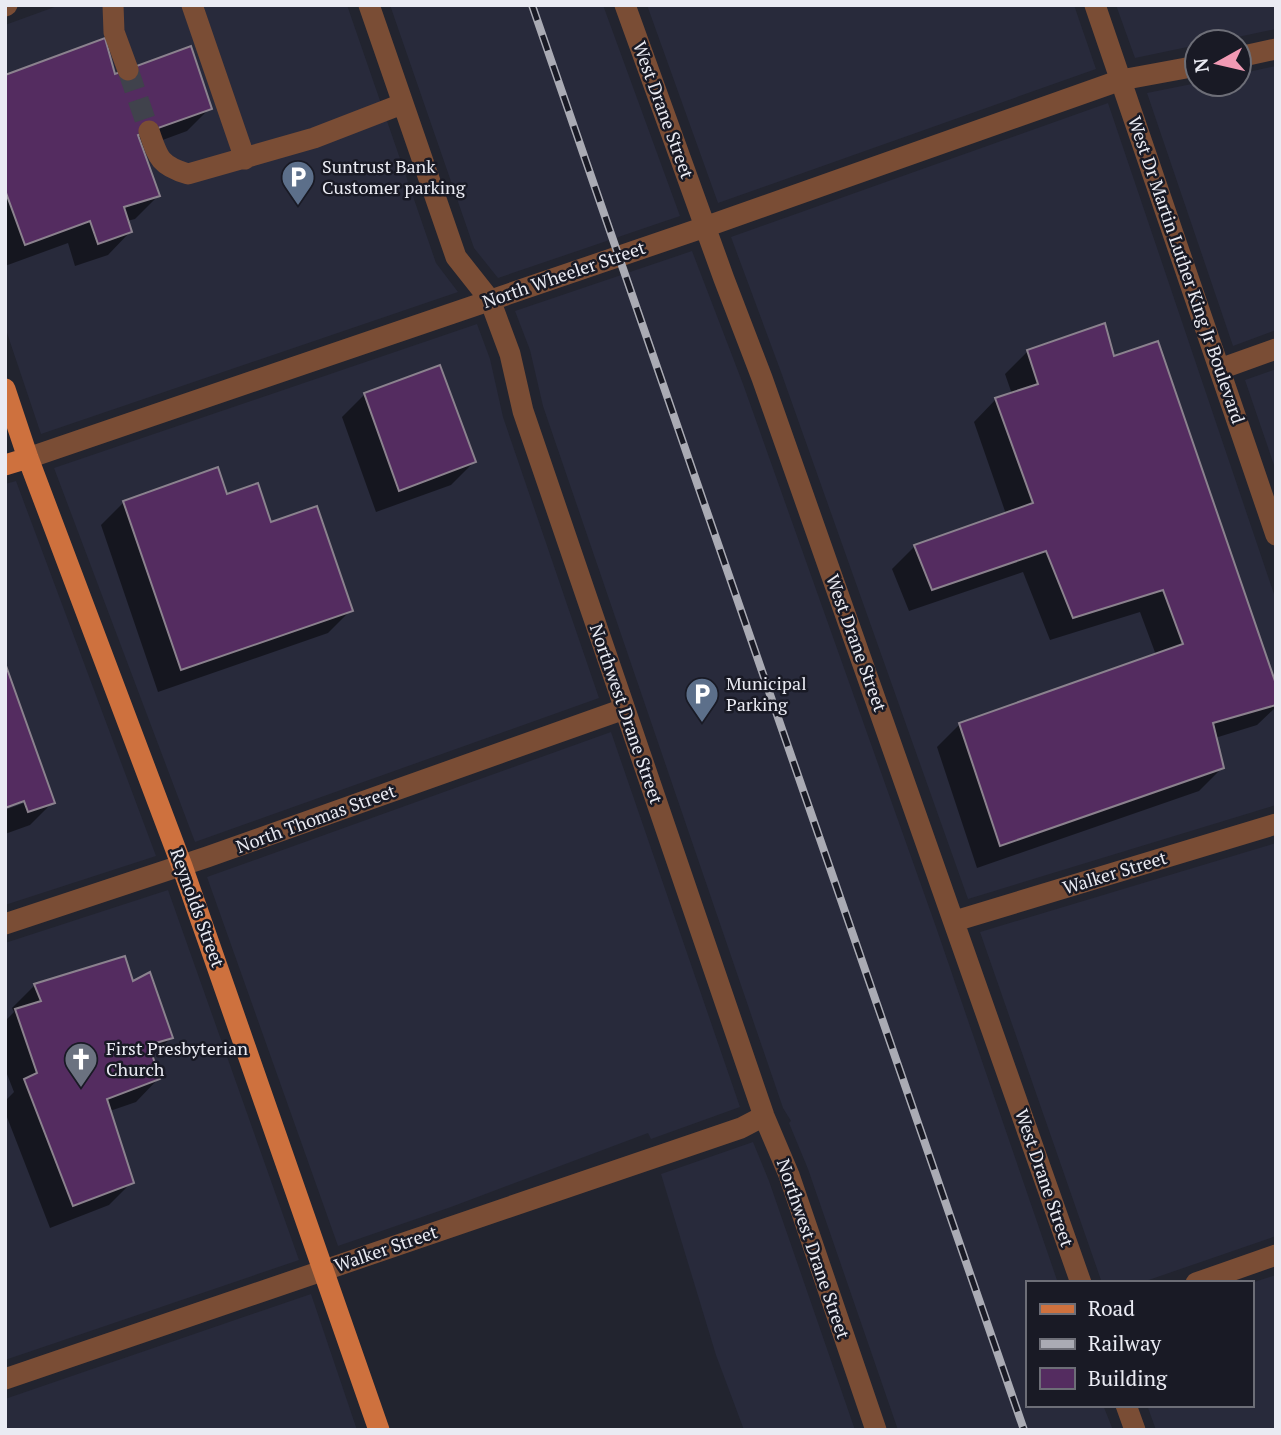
<svg xmlns="http://www.w3.org/2000/svg" width="1281" height="1435" viewBox="0 0 1281 1435" font-family="'PT Serif',serif">
  <style>
    .built { fill: #282a3b }
    .shadow { fill: #0007 }
    .building { fill: #542c60; stroke: #8b828e; stroke-width: 2 }
    .lines { fill: none; stroke-linecap: round; stroke-linejoin: round }
    .minor-tunnel { stroke: #40424c; stroke-width: 21; stroke-dasharray: 21 10; stroke-linecap: butt }
    .minor { stroke: #7a4d35; stroke-width: 21 }
    .major { stroke: #ce713e; stroke-width: 21 }
    .rail-casing { stroke: #aaabb4; stroke-width: 8 }
    .rail { stroke: #191a25; stroke-width: 5; stroke-dasharray: 16; stroke-linecap: butt }
    .labels { text-anchor: middle; stroke-width: 5; stroke-linejoin: round; paint-order: stroke }
    .street-label { font-size: 18px; fill: #eaebf3; stroke: #191a25 }
    .poi-label { font-size: 18px; fill: #eaebf3; stroke: #191a25; text-anchor: start }
  </style>
  <rect width="100%" height="100%" fill="#22242f"/>
  <!-- built -->
  <path class="built" d="M 60,5 L 347,5 L 436,263 L 458,292 L 41,434 L 5,327 L 5,25 Z
    M 390,5 L 603,5 L 680,216 L 498,278 L 474,248 Z
    M 647,5 L 1074,5 L 1096,69 L 718,203 Z
    M 1116,5 L 1276,5 L 1276,29 L 1214,42 L 1197,42 L 1197,45 L 1135,58 Z
    M 1276,66 L 1276,330 L 1233,346 L 1147,93 L 1197,83 L 1239,84 L 1239,74 Z
    M 1108,103 L 1276,600 L 1276,805 L 968,899 L 781,372 L 731,237 Z
    M 692,251 L 743,384 L 936,927 L 1058,1283 L 1027,1283 L 1027,1405 L 1103,1405 L 1113,1430 L 898,1430 L 808,1169 L 789,1123 L 791,1121 L 783,1108 L 543,406 L 530,350 L 515,311 Z
    M 477,324 L 490,359 L 503,417 L 599,698 L 195,842 L 54,468 Z
    M 1276,369 L 1276,471 L 1245,380 Z
    M 16,481 L 156,856 L 5,905 L 5,484 Z
    M 611,732 L 740,1107 L 651,1139 L 648,1133 L 451,1207 L 338,1246 L 207,877 Z
    M 1276,843 L 1276,1236 L 1140,1283 L 1102,1283 L 980,932 Z
    M 168,890 L 299,1260 L 5,1360 L 5,943 Z
    M 753,1142 L 769,1181 L 855,1430 L 744,1430 L 716,1355 L 661,1174 Z
    M 1276,1275 L 1276,1430 L 1156,1430 L 1147,1405 L 1251,1405 L 1251,1283 Z
    M 311,1294 L 357,1430 L 5,1430 L 5,1399 Z"/>
  <!-- shadow -->
  <path class="shadow" d="M 114,76 L 210,108 L 187,131 L 141,148 L 158,196 L 135,219 L 127,221 L 130,232 L 108,255 L 75,266 L 68,243 L 5,266 L 5,77 Z
    M 1028,351 L 1113,358 L 1276,689 L 1276,707 L 1257,725 L 1215,738 L 1222,768 L 1199,791 L 977,868 L 937,747 L 960,724 L 1156,655 L 1140,612 L 1050,640 L 1023,572 L 909,611 L 892,569 L 915,546 L 1006,514 L 974,422 L 996,399 L 1012,394 L 1005,374 Z
    M 365,394 L 474,462 L 451,485 L 376,512 L 342,417 Z
    M 226,496 L 270,524 L 351,610 L 328,633 L 158,692 L 101,525 L 124,502 Z
    M 5,669 L 53,802 L 30,825 L 5,834 L 5,810 L 24,803 L 24,799 Z
    M 132,983 L 171,1038 L 151,1057 L 158,1079 L 136,1102 L 110,1111 L 132,1182 L 109,1205 L 50,1228 L 5,1112 L 5,1101 L 14,1092 L 5,1069 L 5,1021 L 14,1012 L 12,1008 L 35,985 Z"/>
  <!-- building -->
  <path class="building" d="M 105,38 L 115,74 L 191,46 L 212,109 L 138,135 L 160,196 L 124,207 L 132,232 L 98,244 L 90,221 L 25,245 L 5,190 L 5,75 Z
    M 1105,323 L 1114,356 L 1158,341 L 1276,684 L 1276,705 L 1213,723 L 1224,768 L 1000,846 L 959,723 L 1183,644 L 1163,590 L 1073,618 L 1046,551 L 932,590 L 914,545 L 1033,503 L 995,398 L 1038,384 L 1027,350 Z
    M 440,365 L 476,462 L 399,491 L 364,393 Z
    M 218,467 L 227,494 L 258,483 L 271,522 L 317,506 L 353,611 L 181,670 L 123,501 Z
    M 5,663 L 55,803 L 28,812 L 24,801 L 5,808 Z
    M 125,956 L 133,981 L 150,972 L 173,1038 L 149,1045 L 160,1079 L 107,1099 L 134,1183 L 73,1206 L 24,1079 L 37,1073 L 15,1009 L 41,1001 L 34,984 Z"/>
  <g class="lines">
    <!-- minor-tunnel -->
    <path class="minor-tunnel" d="M 128,70 L 149,131"/>
    <!-- minor -->
    <path class="minor" d="M 113,5 L 114,32 L 128,70
      M 192,5 L 245,159
      M 369,5 L 456,257 L 490,300 L 510,354 L 523,411 L 764,1116 L 789,1175 L 876,1430
      M 625,5 L 724,279 L 762,378 L 1081,1283
      M 1095,5 L 1276,535
      M 5,6 L 7,5
      M 1239,57 L 1276,49
      M 149,131 C 158,158 160,166 188,174 L 314,138 L 402,104
      M 1220,369 L 1276,349
      M 28,458 L 705,227 L 1121,80 L 1197,66
      M 955,921 L 1276,824
      M 5,924 L 207,857 L 624,709
      M 1196,1283 L 1276,1255
      M 5,1379 L 741,1128 L 764,1116
      M 1126,1405 L 1135,1430"/>
    <!-- major -->
    <path class="major" d="M 5,389 L 28,458 L 182,866 L 379,1430
      M 5,465 L 28,458"/>
    <defs>
      <path id="rail" d="M 532,5 L 1024,1430"/>
    </defs>
    <!-- rail casing -->
    <use href="#rail" class="rail-casing"/>
    <!-- rail -->
    <use href="#rail" class="rail"/>
  </g>
  <!-- icons -->
  <defs>
    <symbol id="parking-pin" viewBox="-11 -11 22 30"><path d="M0 17L-7.5 6A9.5 9.5 0 1 1 7.5 6Z" fill="#5c6f8a" stroke="#191a25"/><path d="M-3.5-5.5H1a3.5 3.5 0 0 1 0 7H-1V5.5H-3.5ZM-1-3.4V-.6H.8a1.4 1.4 0 0 0 0-2.8Z" fill="#fff"/></symbol>
    <symbol id="church-pin" viewBox="-11 -11 22 30"><path d="M0 17L-7.5 6A9.5 9.5 0 1 1 7.5 6Z" fill="#6b7280" stroke="#191a25"/><path d="M-1.2-6h2.4v3.5h3.3v2.4h-3.3V6h-2.4V-.1h-3.3v-2.4h3.3Z" fill="#fff"/></symbol>
  </defs>
  <g fill-rule="evenodd">
    <use href="#parking-pin" x="279" y="158" width="38" height="52"/>
    <use href="#parking-pin" x="683" y="675" width="38" height="52"/>
    <use href="#church-pin" x="62" y="1040" width="38" height="52"/>
  </g>
  <g class="labels">
    <!-- street labels -->
    <g class="street-label">
      <text transform="translate(663 110) rotate(70)" y="6">West Drane Street</text>
      <text transform="translate(1186 270) rotate(71)" y="6">West Dr Martin Luther King Jr Boulevard</text>
      <text transform="translate(564 275) rotate(-19)" y="6">North Wheeler Street</text>
      <text transform="translate(856 643) rotate(70)" y="6">West Drane Street</text>
      <text transform="translate(626 714) rotate(71)" y="6">Northwest Drane Street</text>
      <text transform="translate(316 819) rotate(-20)" y="6">North Thomas Street</text>
      <text transform="translate(1115 873) rotate(-17)" y="6">Walker Street</text>
      <text transform="translate(197 908) rotate(70)" y="6">Reynolds Street</text>
      <text transform="translate(1044 1178) rotate(71)" y="6">West Drane Street</text>
      <text transform="translate(386 1249) rotate(-19)" y="6">Walker Street</text>
      <text transform="translate(813 1249) rotate(71)" y="6">Northwest Drane Street</text>
    </g>
    <!-- poi labels -->
    <g class="poi-label">
      <text x="322" y="173">Suntrust Bank<tspan x="322" dy="21">Customer parking</tspan></text>
      <text x="726" y="690">Municipal<tspan x="726" dy="21">Parking</tspan></text>
      <text x="106" y="1055">First Presbyterian<tspan x="106" dy="21">Church</tspan></text>
    </g>
  </g>
  <!-- border -->
  <rect width="1281" height="1435" fill="none" stroke="#eaebf3" stroke-width="14"/>
  <!-- legend -->
  <rect x="1026" y="1281" width="228" height="126" fill="#191a25" stroke="#6d6e77" stroke-width="2"/>
  <rect x="1040" y="1304" width="35" height="10" fill="#ce713e" stroke="#6d6e77" stroke-width="2"/>
  <text x="1088" y="1316" font-size="21" fill="#eaebf3">Road</text>
  <rect x="1040" y="1339" width="35" height="10" fill="#aaabb4" stroke="#6d6e77" stroke-width="2"/>
  <text x="1088" y="1351" font-size="21" fill="#eaebf3">Railway</text>
  <rect x="1040" y="1368" width="35" height="21" fill="#542c60" stroke="#6d6e77" stroke-width="2"/>
  <text x="1088" y="1386" font-size="21" fill="#eaebf3">Building</text>
  <!-- north arrow -->
  <g transform="translate(1218 63) rotate(262)"><circle r="33" fill="#191a25" stroke="#6d6e77" stroke-width="2"/>
  <path d="M0-5L12 26L0 18L-12 26Z" fill="#f19ab4"/>
  <text y="-10" font-size="19" font-weight="bold" text-anchor="middle" fill="#eaebf3">N</text>
  </g>
</svg>
